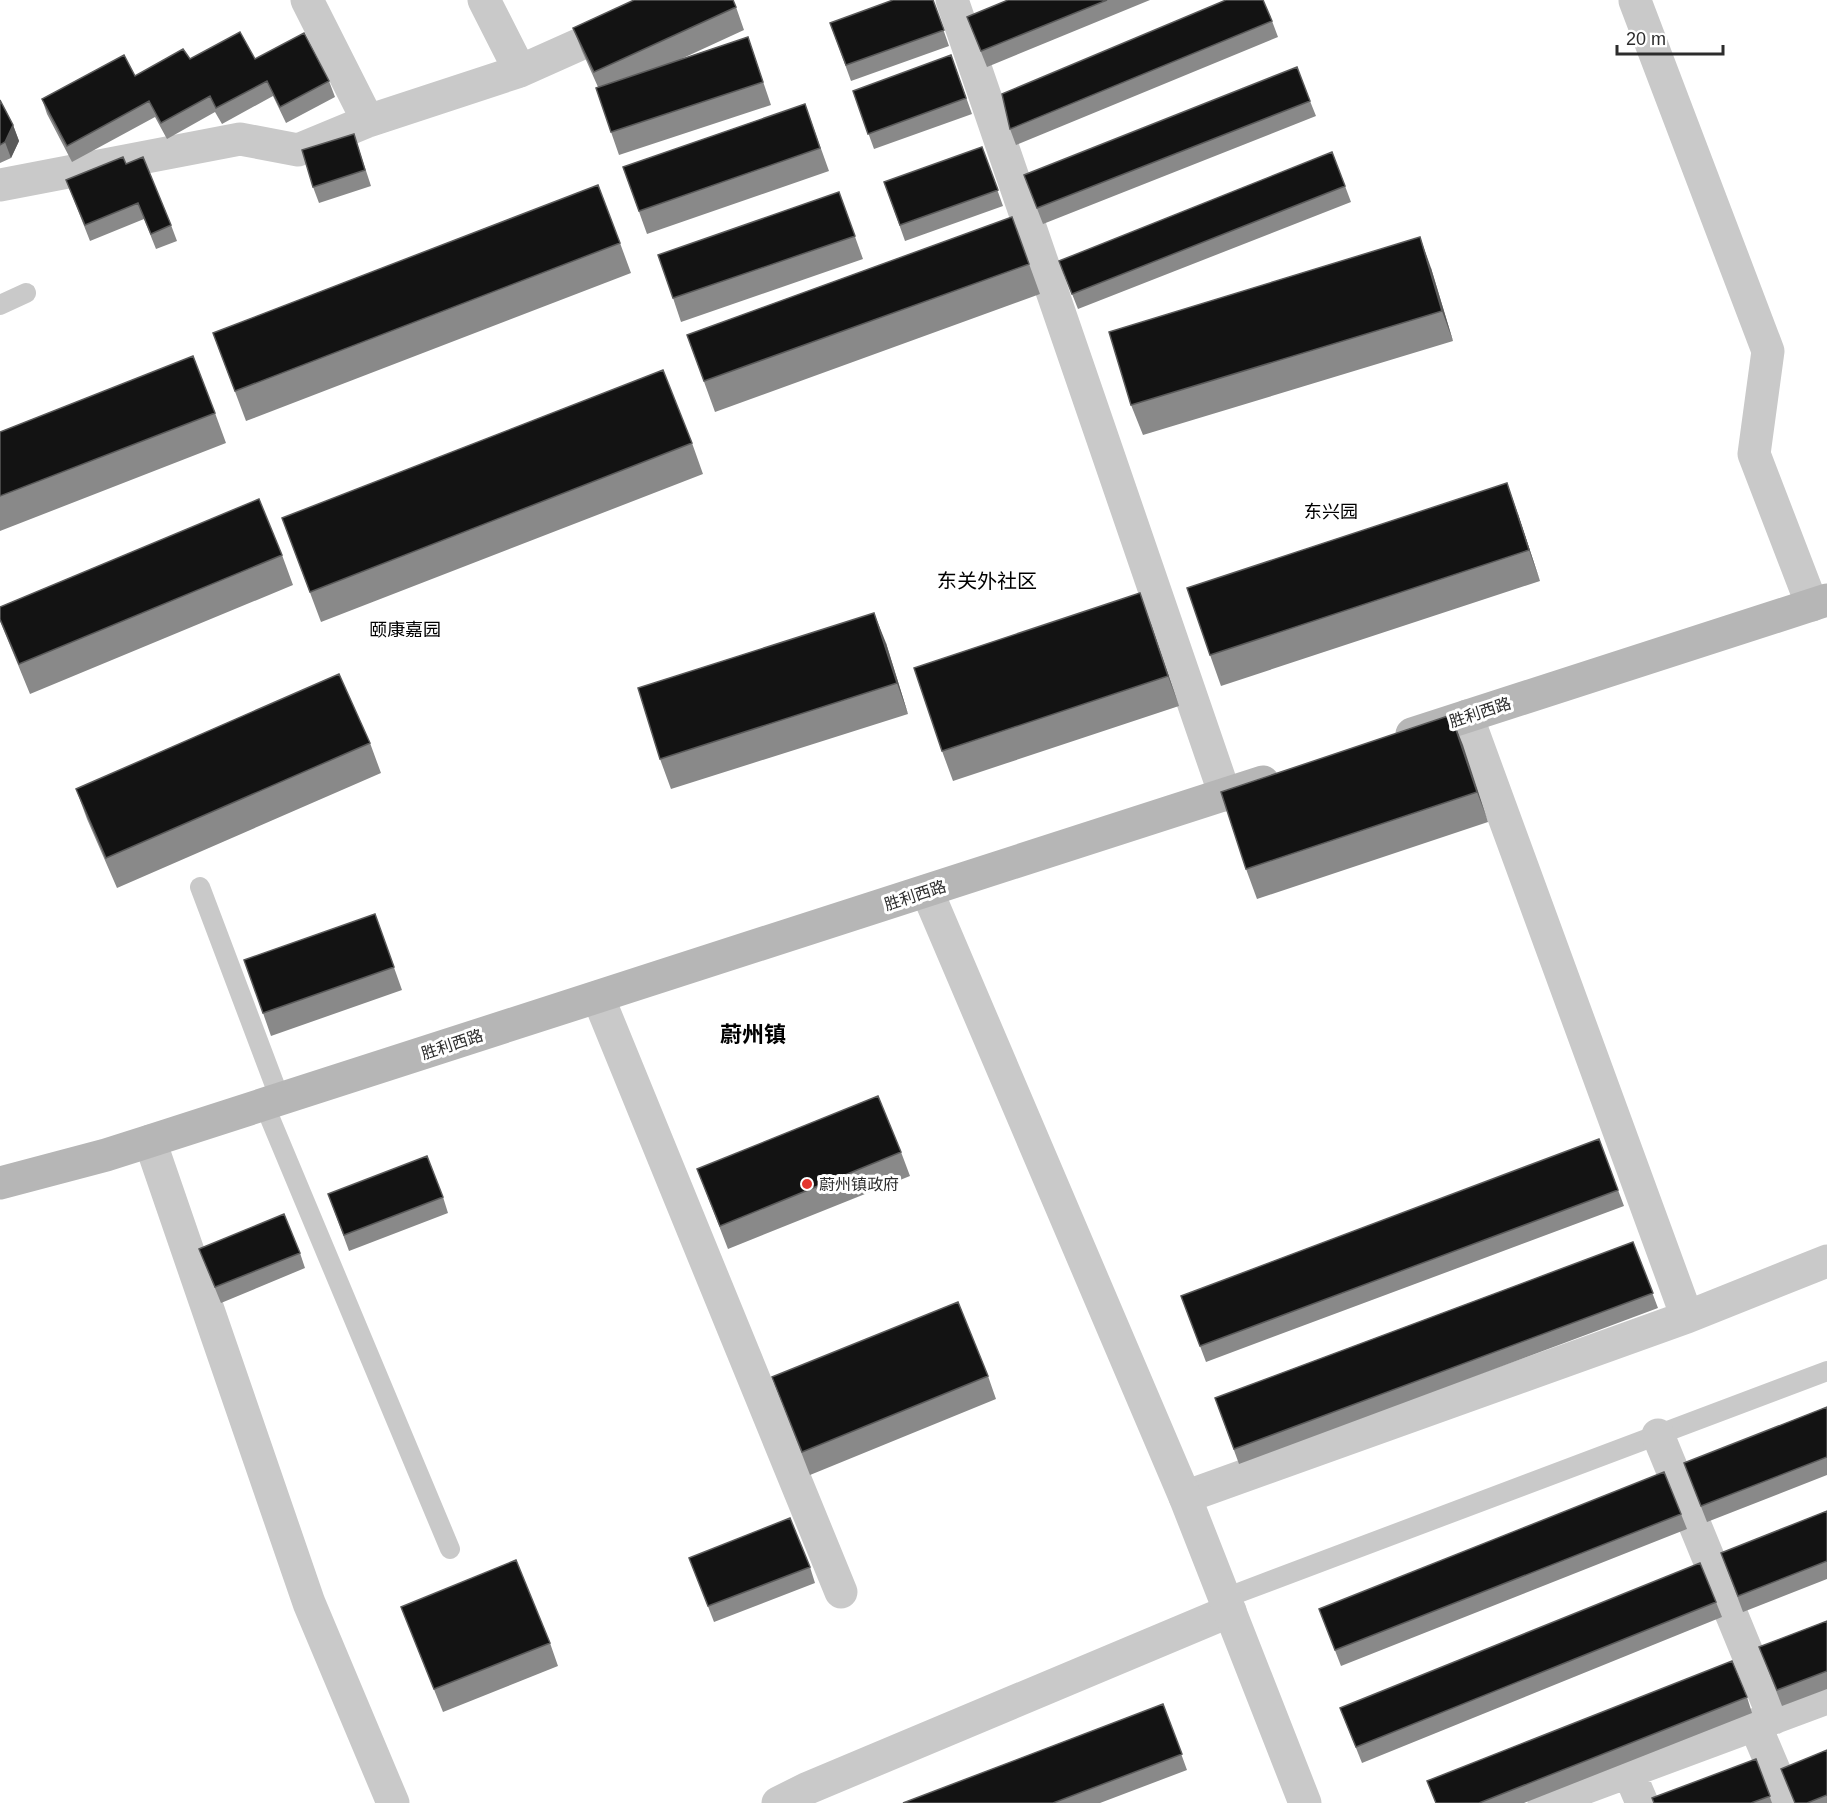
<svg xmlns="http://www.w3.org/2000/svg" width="1827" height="1803" viewBox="0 0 1827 1803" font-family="Helvetica,'Noto Sans SC',sans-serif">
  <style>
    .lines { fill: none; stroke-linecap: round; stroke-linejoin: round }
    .service { stroke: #c9c9c9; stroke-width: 20 }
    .minor { stroke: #c9c9c9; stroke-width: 33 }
    .tertiary { stroke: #c9c9c9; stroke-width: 33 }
    .secondary { stroke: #b6b6b6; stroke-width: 33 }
    .wall { fill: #898989 }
    .shaded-wall { fill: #5a5a5a }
    .building { fill: #131313; stroke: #5a5a5a; stroke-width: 1.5 }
    .poi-dot { fill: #e4362e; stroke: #fff; stroke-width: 2 }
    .labels { text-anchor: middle; stroke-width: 6; stroke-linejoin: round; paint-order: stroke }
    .street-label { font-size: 16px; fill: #2c2c2c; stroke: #fff }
    .poi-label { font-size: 16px; fill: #2c2c2c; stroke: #fff; text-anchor: start }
    .neighbourhood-label { font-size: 18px; fill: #000; stroke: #fff }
    .quarter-label { font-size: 20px; fill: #000; stroke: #fff }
    .district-label { font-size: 22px; font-weight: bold; fill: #000; stroke: #fff }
  </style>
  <rect width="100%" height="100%" fill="#fff"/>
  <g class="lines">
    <!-- service -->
    <path class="service" d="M 0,305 L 26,293
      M 200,887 L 280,1099
      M 264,1104 L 450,1549
      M 1225,1598 L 1827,1371"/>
    <!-- minor -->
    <path class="minor" d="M 484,0 L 520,71
      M 952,0 L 1225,795
      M 1635,1 L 1768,351 L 1754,454 L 1812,605
      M 368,121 L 520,71 L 679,0
      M 0,185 L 240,139 L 298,150 L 368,121 L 307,0
      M 598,997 L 841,1592
      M 150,1141 L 309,1603 L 393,1803
      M 1687,1317 L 1827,1261
      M 1658,1435 L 1774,1718
      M 1185,1497 L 1687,1317 L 1467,716
      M 1755,1725 L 1788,1803
      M 1629,1772 L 1642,1803
      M 778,1803 L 806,1789 L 1230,1611
      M 1544,1803 L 1827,1698"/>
    <!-- tertiary -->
    <path class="tertiary" d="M 927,891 L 1185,1497 L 1305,1803"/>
    <!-- secondary -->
    <path class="secondary" d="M 1412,734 L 1827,600
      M 0,1183 L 106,1155 L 150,1141 L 1263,782"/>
  </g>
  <!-- wall -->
  <path class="wall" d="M 933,0 L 949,46 L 851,81 L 830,23 Z
    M 1008,0 L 1150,0 L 987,67 L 967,17 Z
    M 736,7 L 744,30 L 681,59 L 748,37 L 771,105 L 619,155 L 611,132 L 598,87 L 582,51 L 573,28 Z
    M 1272,21 L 1278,37 L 1016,145 L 1010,129 Z
    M 951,55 L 972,114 L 874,149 L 853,91 Z
    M 190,59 L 255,59 L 329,81 L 335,97 L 286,123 L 273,96 L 222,124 L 215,112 L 167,139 L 155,117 L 72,162 L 47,114 L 42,99 L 135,76 Z
    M 0,100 L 13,125 L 19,141 L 11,158 L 0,163 Z
    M 1310,101 L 1316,116 L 1043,224 L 1024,175 Z
    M 805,104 L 829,171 L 647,234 L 623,167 Z
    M 354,134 L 371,186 L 319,203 L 313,187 Z
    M 982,147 L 1003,206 L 905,241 L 884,182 Z
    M 126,164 L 171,225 L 177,241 L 156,249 L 144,219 L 90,241 L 66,180 Z
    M 1345,186 L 1351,202 L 1078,309 L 1059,261 Z
    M 839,192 L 863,259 L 681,322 L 673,298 Z
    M 1012,217 L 1040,294 L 715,412 L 687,335 Z
    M 620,243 L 631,273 L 246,421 L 213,333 Z
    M 1431,268 L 1453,341 L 1143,435 L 1131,405 Z
    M 215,413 L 226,443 L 0,531 L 0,432 Z
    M 692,443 L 703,474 L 321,622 L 282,518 Z
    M 1518,514 L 1540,581 L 1221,686 L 1210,655 Z
    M 282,555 L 293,585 L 30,694 L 0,621 L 0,607 Z
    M 1151,624 L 1179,706 L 953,781 L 942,751 Z
    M 886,643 L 908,714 L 671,789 L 660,759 Z
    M 1451,715 L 1488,822 L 1257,899 L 1246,869 Z
    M 370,743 L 381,773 L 117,888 L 87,819 L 76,789 Z
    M 375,914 L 402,990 L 271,1036 L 263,1013 Z
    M 1599,1139 L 1624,1206 L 1206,1362 L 1181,1296 Z
    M 901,1152 L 910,1176 L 728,1249 L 697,1169 Z
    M 328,1194 L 443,1197 L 448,1213 L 349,1251 Z
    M 1633,1242 L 1658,1308 L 1239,1464 L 1215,1398 Z
    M 199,1249 L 300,1253 L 305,1268 L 221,1303 Z
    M 988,1376 L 996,1399 L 810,1475 L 772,1377 Z
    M 1827,1407 L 1827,1475 L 1707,1522 L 1684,1463 Z
    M 1827,1511 L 1827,1579 L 1743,1612 L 1721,1553 Z
    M 1681,1514 L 1687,1529 L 1341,1666 L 1319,1609 Z
    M 810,1567 L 815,1583 L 714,1622 L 695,1573 Z
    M 1716,1602 L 1722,1617 L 1362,1763 L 1340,1708 Z
    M 401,1607 L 550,1643 L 558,1666 L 443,1712 Z
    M 1827,1621 L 1827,1689 L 1782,1706 L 1759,1647 Z
    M 1747,1697 L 1752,1713 L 1524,1803 L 1436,1803 L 1427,1781 Z
    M 1163,1704 L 1187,1770 L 1100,1803 L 903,1803 Z
    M 1827,1750 L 1827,1803 L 1795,1803 L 1781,1769 Z
    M 1756,1759 L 1772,1803 L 1654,1803 Z"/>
  <!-- shaded-wall -->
  <path class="shaded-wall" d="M 13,125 L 19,141 L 11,158 L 5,142 Z
    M 1420,237 L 1431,268 L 1453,341 L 1442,311 Z
    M 1507,483 L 1518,514 L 1540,581 L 1529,550 Z
    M 1140,593 L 1151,624 L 1179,706 L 1168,676 Z
    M 874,613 L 886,643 L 908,714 L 897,683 Z
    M 1451,715 L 1463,745 L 1488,822 L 1477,792 Z"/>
  <!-- building -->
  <path class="building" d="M 634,0 L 733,0 L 736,7 L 594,72 L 573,28 Z
    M 893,0 L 933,0 L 944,30 L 846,65 L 830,23 Z
    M 1008,0 L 1107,0 L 981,51 L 967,17 Z
    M 1226,0 L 1263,0 L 1272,21 L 1010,129 L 1002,94 Z
    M 240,32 L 255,59 L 304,33 L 329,81 L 280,107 L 267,81 L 216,108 L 210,96 L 161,123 L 149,101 L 67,146 L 42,99 L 124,55 L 135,76 L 183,49 L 190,59 Z
    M 748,37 L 763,82 L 611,132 L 596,88 Z
    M 951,55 L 966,98 L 868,134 L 853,91 Z
    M 1297,67 L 1310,101 L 1037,208 L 1024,175 Z
    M 0,100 L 13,125 L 5,142 L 0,145 Z
    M 805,104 L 820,148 L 639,211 L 623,167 Z
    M 354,134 L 365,170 L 313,187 L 302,150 Z
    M 982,147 L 998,190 L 900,225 L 884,182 Z
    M 1332,152 L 1345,186 L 1072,294 L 1059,261 Z
    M 123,157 L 126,164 L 143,157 L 171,225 L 151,234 L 138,203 L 85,225 L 66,180 Z
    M 598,185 L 620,243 L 235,391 L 213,333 Z
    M 839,192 L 855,236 L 673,298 L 658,255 Z
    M 1012,217 L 1029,264 L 704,381 L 687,335 Z
    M 1420,237 L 1442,311 L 1131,405 L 1109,332 Z
    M 193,356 L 215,413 L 0,496 L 0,432 Z
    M 663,370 L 692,443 L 310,592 L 282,518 Z
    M 1507,483 L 1529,550 L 1210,655 L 1187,588 Z
    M 259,499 L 282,555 L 19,664 L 0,619 L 0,607 Z
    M 1140,593 L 1168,676 L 942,751 L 914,668 Z
    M 874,613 L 897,683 L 660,759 L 638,688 Z
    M 339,674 L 370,743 L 106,858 L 76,789 Z
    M 1451,715 L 1477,792 L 1246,869 L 1221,792 Z
    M 375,914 L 394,967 L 263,1013 L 244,960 Z
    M 878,1096 L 901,1152 L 720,1226 L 697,1169 Z
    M 1599,1139 L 1618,1190 L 1200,1346 L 1181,1296 Z
    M 427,1156 L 443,1197 L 344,1235 L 328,1194 Z
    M 284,1214 L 300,1253 L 215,1287 L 199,1249 Z
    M 1633,1242 L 1653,1293 L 1234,1449 L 1215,1398 Z
    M 958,1302 L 988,1376 L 802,1452 L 772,1377 Z
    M 1827,1407 L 1827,1457 L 1701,1506 L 1684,1463 Z
    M 1664,1472 L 1681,1514 L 1335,1650 L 1319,1609 Z
    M 1827,1511 L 1827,1561 L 1738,1596 L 1721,1553 Z
    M 790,1518 L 810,1567 L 708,1606 L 689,1558 Z
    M 516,1560 L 550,1643 L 434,1689 L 401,1607 Z
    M 1700,1563 L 1716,1602 L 1356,1747 L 1340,1708 Z
    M 1827,1621 L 1827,1671 L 1777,1690 L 1759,1647 Z
    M 1732,1661 L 1747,1697 L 1479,1803 L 1436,1803 L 1427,1781 Z
    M 1163,1704 L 1182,1754 L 1053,1803 L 903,1803 Z
    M 1827,1750 L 1827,1795 L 1807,1803 L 1795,1803 L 1781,1769 Z
    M 1756,1759 L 1770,1796 L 1751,1803 L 1654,1803 L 1652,1798 Z"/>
  <!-- markers -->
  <circle class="poi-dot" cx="807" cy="1184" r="6"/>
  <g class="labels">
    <!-- street labels -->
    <g class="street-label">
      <text transform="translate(1480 712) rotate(-18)" y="6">胜利西路</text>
      <text transform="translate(915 895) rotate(-18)" y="6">胜利西路</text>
      <text transform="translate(452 1044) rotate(-18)" y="6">胜利西路</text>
    </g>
    <!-- poi labels -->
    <g class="poi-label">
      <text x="819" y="1190">蔚州镇政府</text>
    </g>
    <!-- neighbourhood labels -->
    <g class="neighbourhood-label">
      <text x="1331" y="518">东兴园</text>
      <text x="405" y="636">颐康嘉园</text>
    </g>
    <!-- quarter labels -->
    <g class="quarter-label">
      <text x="987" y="588">东关外社区</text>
    </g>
    <!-- district labels -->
    <g class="district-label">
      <text x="753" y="1042">蔚州镇</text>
    </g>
  </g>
  <!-- scale -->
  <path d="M1617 45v9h106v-9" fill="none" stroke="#2c2c2c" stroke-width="3"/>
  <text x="1626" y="45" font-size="18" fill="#2c2c2c" stroke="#ffffff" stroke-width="4.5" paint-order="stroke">20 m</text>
</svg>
